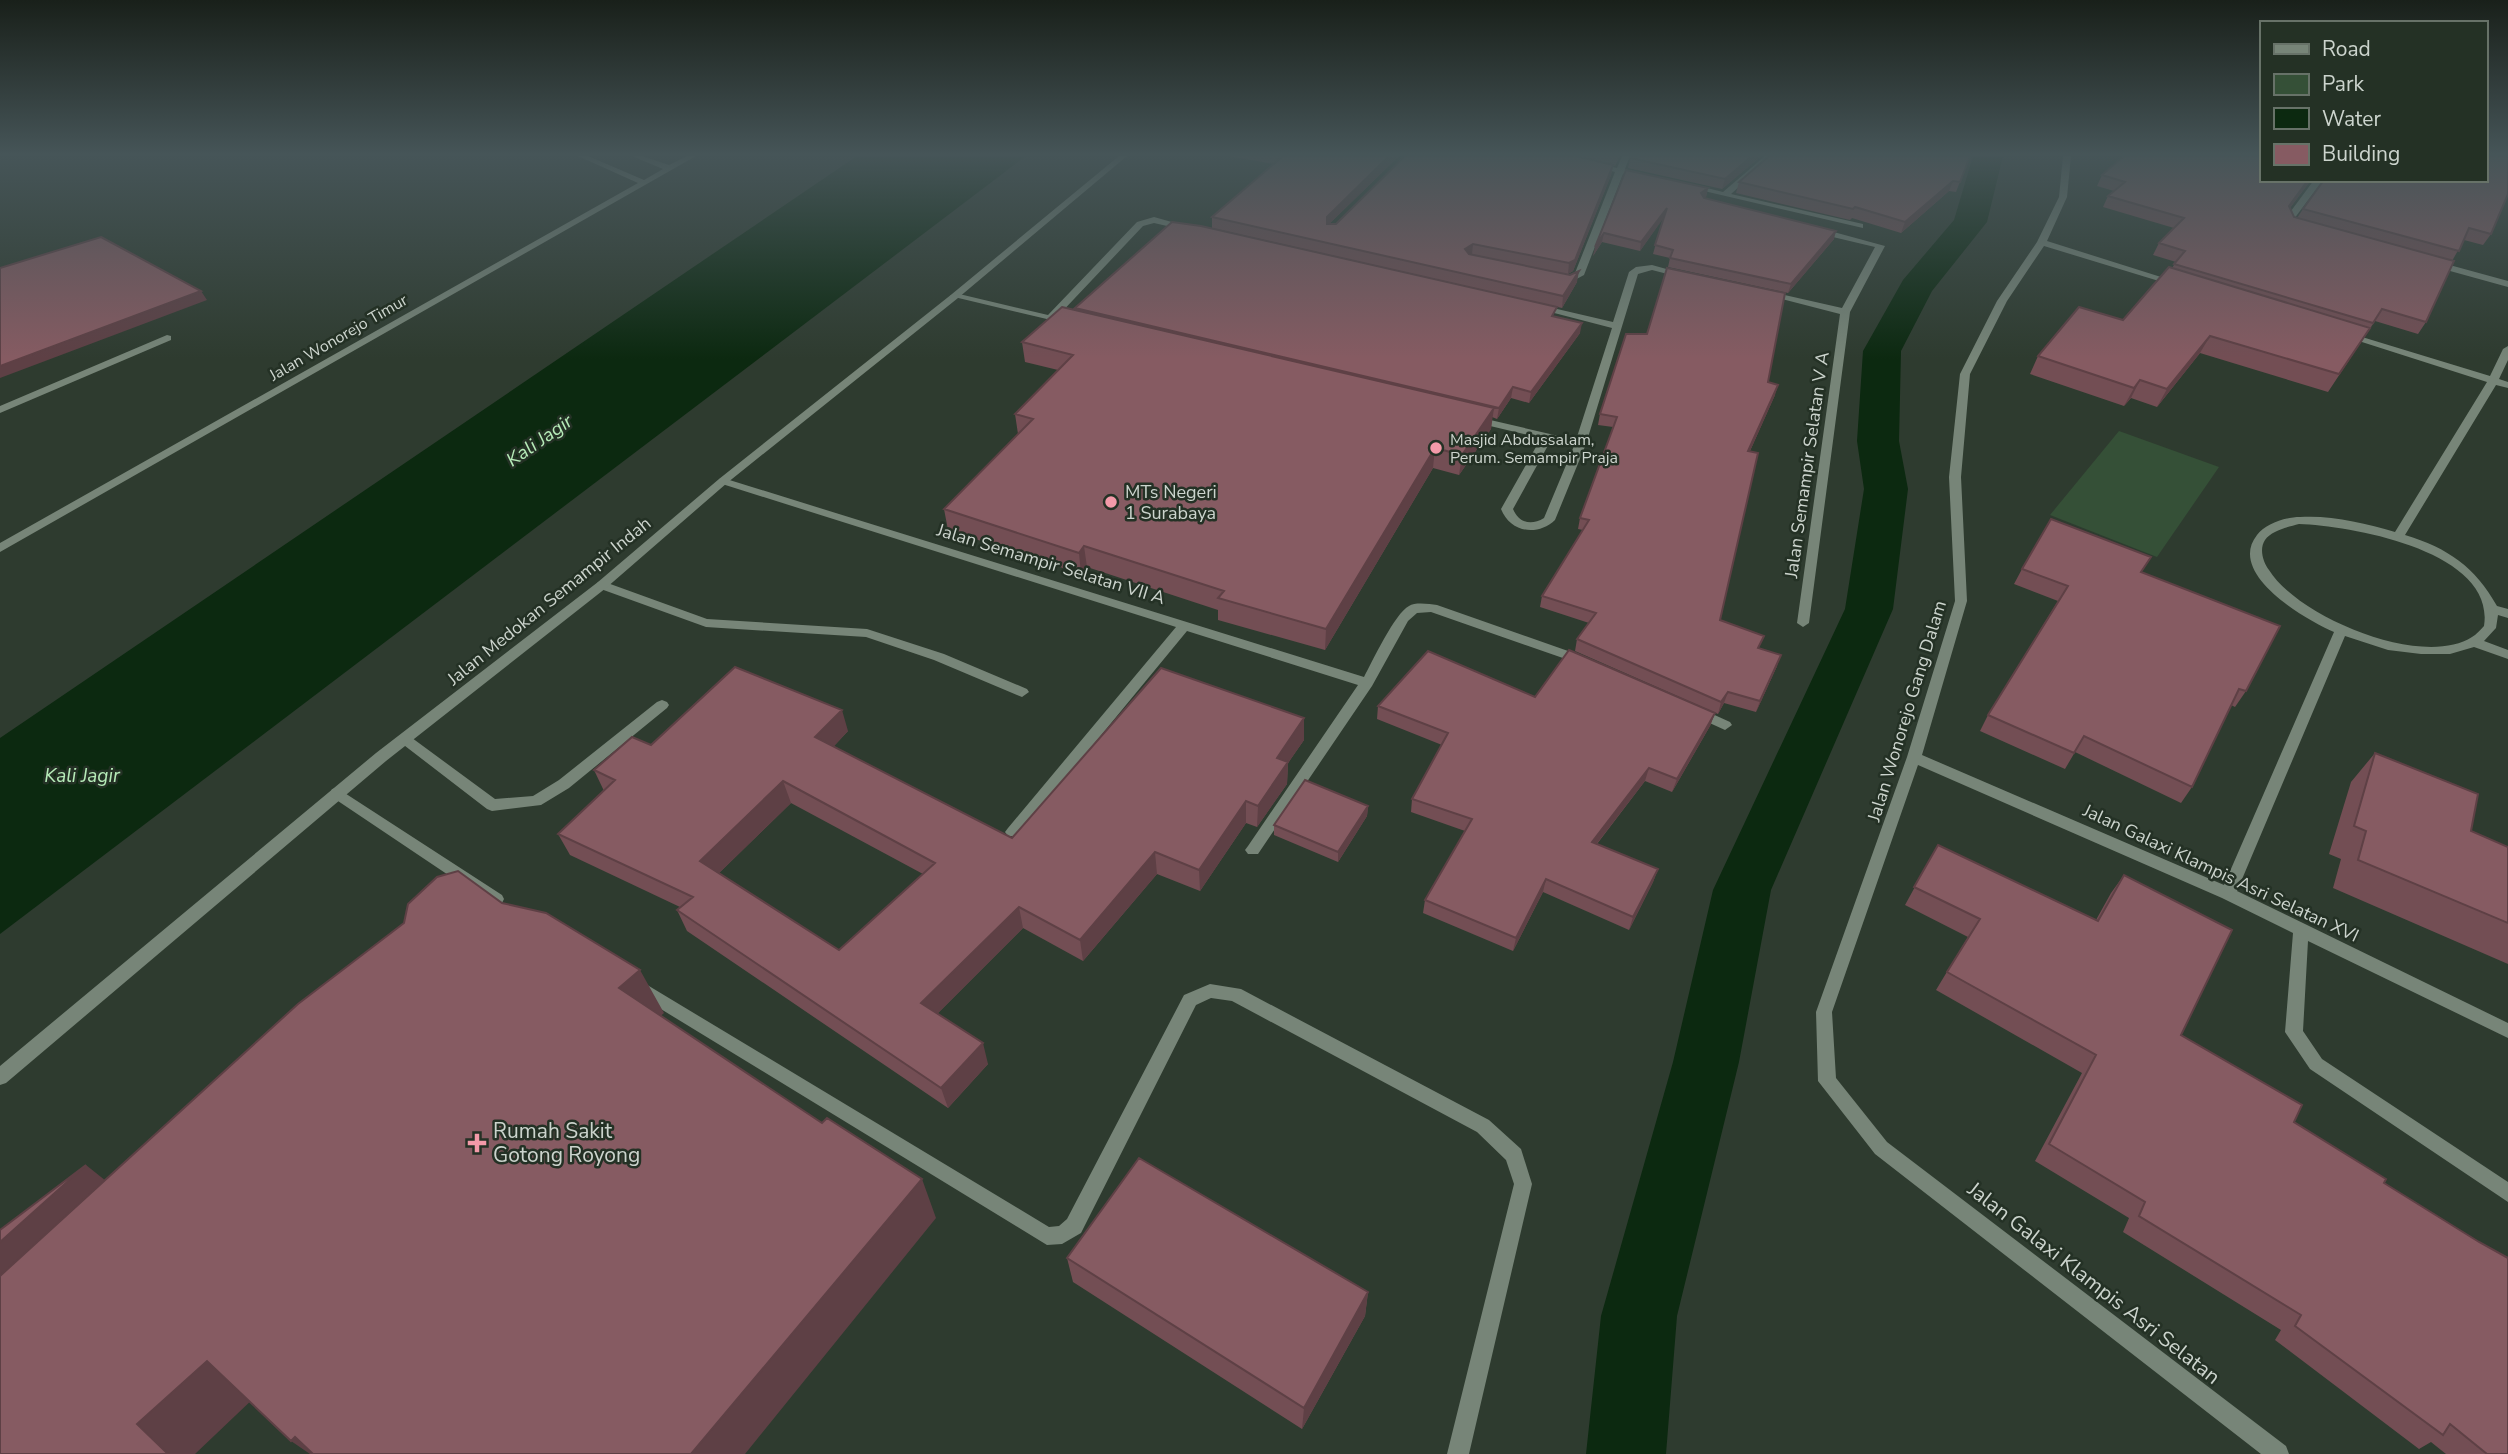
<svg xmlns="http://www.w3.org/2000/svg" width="2508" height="1454" viewBox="0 0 2508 1454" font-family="'Nunito Sans',sans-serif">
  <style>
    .green { fill: #355037 }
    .water { fill: #0c2910 }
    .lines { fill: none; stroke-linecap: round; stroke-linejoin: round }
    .canal { fill: #0c2910; fill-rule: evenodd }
    .service { fill: #778578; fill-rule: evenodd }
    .minor { fill: #778578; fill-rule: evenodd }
    .tertiary { fill: #778578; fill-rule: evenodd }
    .wall { fill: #734e54; fill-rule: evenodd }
    .shaded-wall { fill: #5e4045 }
    .building { fill: #865b62; stroke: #5e4045; stroke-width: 2; fill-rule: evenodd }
    .poi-dot { fill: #f39aa9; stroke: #243125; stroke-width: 2.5 }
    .labels { text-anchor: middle; stroke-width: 5; stroke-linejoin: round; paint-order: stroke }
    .far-street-label { font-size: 16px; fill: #ccd4cd; stroke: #243125 }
    .far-poi-label { font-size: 16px; fill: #ccd4cd; stroke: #243125; text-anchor: start }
    .street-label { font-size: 18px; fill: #ccd4cd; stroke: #243125 }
    .poi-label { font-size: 18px; fill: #ccd4cd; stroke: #243125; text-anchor: start }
    .water-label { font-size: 19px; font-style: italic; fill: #b6ebb8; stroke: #243125 }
    .near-poi-label { font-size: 21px; fill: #ccd4cd; stroke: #243125; text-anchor: start }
    .near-street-label { font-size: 21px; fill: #ccd4cd; stroke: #243125 }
  </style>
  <rect width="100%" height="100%" fill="#2e3b2f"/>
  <!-- green -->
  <path class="green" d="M 2119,431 L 2219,467 L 2157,557 L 2050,515 Z"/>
  <!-- water -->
  <path class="water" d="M 857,156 L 1026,156 L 0,934 L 0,738 Z"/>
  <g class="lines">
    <!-- canal -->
    <path class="canal" d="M 1973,156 L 2003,156 L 1987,222 L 1932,291 L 1901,351 L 1899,441 L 1908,489 L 1893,609 L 1771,890 L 1739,1062 L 1677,1316 L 1666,1454 L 1586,1454 L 1601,1316 L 1673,1062 L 1713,890 L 1845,609 L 1864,489 L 1857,441 L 1863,351 L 1903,280 L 1954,220 Z"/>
    <!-- service -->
    <path class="service" d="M 167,335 L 171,336 L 171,340 L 0,413 L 0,406 Z
      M 602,581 L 707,619 L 867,629 L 944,654 L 1027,689 L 1029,692 L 1022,697 L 1017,695 L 934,660 L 866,637 L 706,627 L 598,588 L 596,585 L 598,582 Z
      M 662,700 L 667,702 L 669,705 L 667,708 L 569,788 L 541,805 L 492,811 L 487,809 L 396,739 L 403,734 L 408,735 L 495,799 L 533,796 L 559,780 L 657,702 Z
      M 337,788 L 502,895 L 504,899 L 502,903 L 496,905 L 490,903 L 332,797 L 330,793 L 332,789 Z
      M 639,980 L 1049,1227 L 1059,1226 L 1067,1219 L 1184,995 L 1210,984 L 1241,989 L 1489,1120 L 1521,1149 L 1532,1184 L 1469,1454 L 1447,1454 L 1514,1184 L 1506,1160 L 1477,1132 L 1232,1001 L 1211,998 L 1196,1005 L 1081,1233 L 1062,1244 L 1047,1245 L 633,992 L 631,987 L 633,982 Z"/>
    <!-- minor -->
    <path class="minor" d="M 578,156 L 588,156 L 644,180 L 663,169 L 632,156 L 642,156 L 669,165 L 687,156 L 696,156 L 0,552 L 0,543 L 638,183 Z
      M 1622,156 L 1630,156 L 1625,169 L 1648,176 L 1644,179 L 1623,174 L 1584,275 L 1569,283 L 1559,281 L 1559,277 L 1568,277 L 1575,273 L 1615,172 L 1591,165 L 1595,163 L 1617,168 Z
      M 1765,156 L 1773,156 L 1731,194 L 1863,224 L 1863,228 L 1687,187 L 1691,184 L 1723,192 Z
      M 2063,156 L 2071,156 L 2067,197 L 2047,241 L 2180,283 L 2172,285 L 2044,246 L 2007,301 L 1970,374 L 1961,477 L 1967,601 L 1922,755 L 2224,885 L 2334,632 C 2306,620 2226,574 2257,535 C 2265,524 2286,517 2300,517 C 2331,515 2365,523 2395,532 L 2487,382 L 2340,335 L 2349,333 L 2490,376 L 2503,349 L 2508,346 L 2508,360 L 2499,379 L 2508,382 L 2508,388 L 2496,385 L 2405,535 C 2448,548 2475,567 2497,606 L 2508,609 L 2508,618 L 2498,615 L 2496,628 L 2484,641 L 2508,650 L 2508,659 L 2474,647 L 2450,654 L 2421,654 L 2388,650 L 2345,636 L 2237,891 L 2508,1023 L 2508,1038 L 2308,941 L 2303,1031 L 2322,1059 L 2508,1182 L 2508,1202 L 2310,1069 L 2285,1032 L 2293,933 L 2222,898 L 1918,765 L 1832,1012 L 1836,1078 L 1887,1142 L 2286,1446 L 2289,1454 L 2261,1454 L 1875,1154 L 1818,1081 L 1816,1012 L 1907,757 L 1955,601 L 1949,477 L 1960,374 L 1997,301 L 2037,242 L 2059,197 ZM 2299,524 C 2352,526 2496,551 2484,626 C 2480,630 2476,635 2472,637 C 2422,669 2298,617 2269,570 C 2263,562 2259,549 2265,540 C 2272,530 2288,527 2299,524 Z
      M 2314,180 L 2323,180 L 2294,219 L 2301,226 L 2294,228 L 2285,219 Z
      M 1154,217 L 1193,228 L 1189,231 L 1154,223 L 1143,226 L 1057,317 L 1068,320 L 1068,324 L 950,296 L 955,293 L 1048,315 L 1137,222 Z
      M 1819,228 L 1885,246 L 1850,312 L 1809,623 L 1803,627 L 1797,623 L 1840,314 L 1762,294 L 1767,291 L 1842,308 L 1875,247 L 1816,233 L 1816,229 Z
      M 2435,261 L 2508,281 L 2508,287 L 2432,266 L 2430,264 Z
      M 1652,265 L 1688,275 L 1683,278 L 1652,270 L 1638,274 L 1586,444 L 1555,520 C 1537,537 1510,532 1501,509 L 1541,438 L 1469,421 L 1468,419 L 1473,416 L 1576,440 L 1612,328 L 1535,308 L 1540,305 L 1613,322 L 1629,272 L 1636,267 ZM 1551,440 L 1574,446 L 1544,518 C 1531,526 1519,523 1513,509 Z
      M 723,478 L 1364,677 C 1372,662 1395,613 1409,606 C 1415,602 1429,604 1437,605 L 1588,658 L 1590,661 L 1583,665 L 1431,612 L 1417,613 L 1408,621 L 1372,686 L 1258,854 L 1248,854 L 1245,850 L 1248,846 L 1358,685 L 1187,631 L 1018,836 L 1008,836 L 1005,832 L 1008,828 L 1176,627 L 719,483 L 719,479 Z
      M 1697,707 L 1730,722 L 1732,725 L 1725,730 L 1692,715 L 1690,712 L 1692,709 Z"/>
    <!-- tertiary -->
    <path class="tertiary" d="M 1119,156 L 1127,156 L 958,298 L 727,483 L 606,588 L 386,761 L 6,1083 L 0,1085 L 0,1066 L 376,753 L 598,582 L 719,479 L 952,294 Z"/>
  </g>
  <!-- wall -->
  <path class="wall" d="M 1229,156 L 1399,156 L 1329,224 L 1336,224 L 1405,156 L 1620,156 L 1615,166 L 1613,165 L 1611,175 L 1573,271 L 1568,274 L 1577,282 L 1562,308 L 1212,228 L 1212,217 L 1273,164 Z
    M 1631,156 L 1761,156 L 1722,189 L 1628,168 Z
    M 1970,156 L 1956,192 L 1949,191 L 1901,233 L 1852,218 L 1850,220 L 1736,193 L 1739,182 Z
    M 1626,170 L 1708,188 L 1706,197 L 1704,198 L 1834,239 L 1788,293 L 1668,267 L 1670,258 L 1653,254 L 1663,218 L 1640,251 L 1602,242 L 1593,256 Z
    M 2102,175 L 2261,180 L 2311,180 L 2290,208 L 2294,217 L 2297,218 L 2303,209 L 2324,180 L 2491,234 L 2483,245 L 2464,240 L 2452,261 L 2426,322 L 2418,334 L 2375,321 L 2328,392 L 2200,353 L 2157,407 L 2131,398 L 2124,406 L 2030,374 L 2038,356 L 2123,320 L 2172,268 L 2176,262 L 2153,255 L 2159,243 L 2174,228 L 2103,207 L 2108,196 L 2114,191 L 2097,186 Z
    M 1075,308 L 1555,316 L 1580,333 L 1529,403 L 1511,398 L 1497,419 L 1492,417 L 1491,429 L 1459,475 L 1433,468 L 1325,650 L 1218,620 L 1218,610 L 1087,567 L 1081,574 L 948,530 L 944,509 L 1018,434 L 1015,414 L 1058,370 L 1025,362 L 1022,342 L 1075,310 Z
    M 1768,382 L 1775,395 L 1750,451 L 1720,620 L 1759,648 L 1777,666 L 1756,712 L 1724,703 L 1718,714 L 1575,651 L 1577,639 L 1589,623 L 1540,607 L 1542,596 L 1583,530 L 1578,529 L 1580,518 L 1613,427 L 1598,425 L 1600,414 Z
    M 2022,569 L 2142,572 L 2246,691 L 2235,707 L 2231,705 L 2192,787 L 2181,803 L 2075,752 L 2065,769 L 1980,731 L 1988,715 L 2058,601 L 2014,584 Z
    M 1535,697 L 1715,713 L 1710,726 L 1672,792 L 1645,781 L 1597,844 L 1658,869 L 1653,882 L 1629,930 L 1543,892 L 1513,951 L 1423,913 L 1425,900 L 1465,831 L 1411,812 L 1412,799 L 1442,745 L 1377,719 L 1378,706 Z
    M 1304,718 L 1304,740 L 1288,763 L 1287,784 L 1257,827 L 1246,823 L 1200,891 L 1157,874 L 1083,961 L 1023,928 L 937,1014 L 988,1064 L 948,1108 L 687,931 L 677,910 L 680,907 L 570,855 L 558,834 L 604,791 L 594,770 L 651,745 L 848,731 L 833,747 L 1012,838 ZM 791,803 L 923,874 L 839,950 L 719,873 Z
    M 2375,753 L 2471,831 L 2508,847 L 2508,964 L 2333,888 L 2341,859 L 2329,854 L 2351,782 Z
    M 1368,806 L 1367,816 L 1338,862 L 1274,835 L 1274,825 Z
    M 1938,845 L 2096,920 L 2111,893 L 2124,875 L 2181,1035 L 2294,1122 L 2384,1183 L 2508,1454 L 2446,1454 L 2431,1442 L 2419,1449 L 2275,1340 L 2281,1330 L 2123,1232 L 2129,1218 L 2035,1161 L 2082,1073 L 1936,990 L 1968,937 L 1905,905 Z
    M 1067,1258 L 1368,1292 L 1365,1316 L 1302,1429 L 1073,1282 Z"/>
  <!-- shaded-wall -->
  <path class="shaded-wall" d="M 1389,156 L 1399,156 L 1326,227 L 1327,217 Z
    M 1752,156 L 1761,156 L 1722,189 L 1725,179 Z
    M 1613,165 L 1611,175 L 1573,271 L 1568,274 L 1569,263 Z
    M 2308,180 L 2311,180 L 2283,217 L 2289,206 Z
    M 1953,181 L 1949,191 L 1901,233 L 1905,222 Z
    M 1708,188 L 1706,197 L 1699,201 L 1701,193 Z
    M 1667,208 L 1665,216 L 1640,251 L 1641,242 Z
    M 1836,231 L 1834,239 L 1788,293 L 1791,284 Z
    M 1604,233 L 1602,242 L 1593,256 L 1595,247 Z
    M 1473,244 L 1472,254 L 1463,260 L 1465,249 Z
    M 1579,271 L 1577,282 L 1562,308 L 1563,296 Z
    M 201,291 L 207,300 L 0,378 L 0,366 Z
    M 1582,323 L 1580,333 L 1529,403 L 1531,392 Z
    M 2210,336 L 2200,353 L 2157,407 L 2167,389 Z
    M 2140,380 L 2131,398 L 2124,406 L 2134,388 Z
    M 1778,385 L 1775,395 L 1745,462 L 1748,451 Z
    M 1513,387 L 1511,398 L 1497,419 L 1499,408 Z
    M 1494,408 L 1491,429 L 1459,475 L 1462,455 Z
    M 1435,448 L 1433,468 L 1325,650 L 1326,629 Z
    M 1084,546 L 1087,567 L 1081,574 L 1079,553 Z
    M 1781,655 L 1777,666 L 1756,712 L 1760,701 Z
    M 1728,692 L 1724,703 L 1718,714 L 1721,702 Z
    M 842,710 L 848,731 L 822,759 L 815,737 Z
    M 1715,713 L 1710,726 L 1672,792 L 1677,779 Z
    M 1304,718 L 1304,740 L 1288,763 L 1287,784 L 1257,827 L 1258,806 L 1277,758 Z
    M 1649,768 L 1645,781 L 1588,855 L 1592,842 Z
    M 783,781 L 791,803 L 710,882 L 700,861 Z
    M 1246,801 L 1246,823 L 1200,891 L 1199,870 Z
    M 1368,806 L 1367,816 L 1338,862 L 1338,852 Z
    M 1155,852 L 1157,874 L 1083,961 L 1080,940 Z
    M 1658,869 L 1653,882 L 1629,930 L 1633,917 Z
    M 1546,879 L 1543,892 L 1513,951 L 1516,938 Z
    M 1019,907 L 1023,928 L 927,1024 L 921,1003 Z
    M 640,970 L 664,1013 L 644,1031 L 619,988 Z
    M 983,1043 L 988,1064 L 948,1108 L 941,1088 Z
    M 86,1165 L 136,1205 L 0,1332 L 0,1242 Z
    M 922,1179 L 936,1218 L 745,1454 L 691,1454 Z
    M 1368,1292 L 1365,1316 L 1302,1429 L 1304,1408 Z
    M 207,1361 L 256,1396 L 195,1454 L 168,1454 L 137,1424 Z
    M 295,1437 L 320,1454 L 310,1454 L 291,1441 Z"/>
  <!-- building -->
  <path class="building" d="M 1281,156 L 1389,156 L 1327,217 L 1327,224 L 1336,224 L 1405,156 L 1576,156 L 1613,165 L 1575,260 L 1569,263 L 1473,244 L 1465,249 L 1469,254 L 1570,275 L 1579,271 L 1563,296 L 1212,217 L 1283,156 Z
    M 1631,156 L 1752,156 L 1725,179 L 1630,158 Z
    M 1769,156 L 1970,156 L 1960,182 L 1953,181 L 1905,222 L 1855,207 L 1853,209 L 1739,182 Z
    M 2124,156 L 2261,156 L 2261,180 L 2308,180 L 2289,206 L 2294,217 L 2454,261 L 2426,322 L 2382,309 L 2373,323 L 2174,264 L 2185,251 L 2159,243 L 2184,218 L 2108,196 L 2125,182 L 2102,175 Z
    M 2485,156 L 2508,156 L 2508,194 L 2491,234 L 2469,228 L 2459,251 L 2303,209 L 2324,180 L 2485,180 Z
    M 1626,170 L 1708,188 L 1701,193 L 1704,198 L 1836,231 L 1791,284 L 1670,258 L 1673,250 L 1655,245 L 1667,208 L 1641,242 L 1604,233 L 1595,247 Z
    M 1172,222 L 1201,226 L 1557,307 L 1552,316 L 1582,323 L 1531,392 L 1513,387 L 1499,408 L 1075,308 Z
    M 101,237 L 201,291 L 0,366 L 0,268 Z
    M 2169,267 L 2370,328 L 2339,374 L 2210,336 L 2167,389 L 2140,380 L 2134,388 L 2038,356 L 2079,307 L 2123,320 Z
    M 1667,268 L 1785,293 L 1768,382 L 1778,385 L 1748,451 L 1758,453 L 1720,620 L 1764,636 L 1758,648 L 1781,655 L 1760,701 L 1728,692 L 1721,702 L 1577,639 L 1596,613 L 1542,596 L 1589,520 L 1580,518 L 1617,417 L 1600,414 L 1626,334 L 1647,334 Z
    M 1062,307 L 1494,408 L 1462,455 L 1435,448 L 1326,629 L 1218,598 L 1224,591 L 1084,546 L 1079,553 L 944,509 L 1033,419 L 1015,414 L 1073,355 L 1022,342 Z
    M 2051,519 L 2151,557 L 2141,572 L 2280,626 L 2246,691 L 2239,689 L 2192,787 L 2084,736 L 2074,753 L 1988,715 L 2068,586 L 2022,569 Z
    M 1569,650 L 1715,713 L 1677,779 L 1649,768 L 1592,842 L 1658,869 L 1633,917 L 1546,879 L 1516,938 L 1425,900 L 1472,819 L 1412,799 L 1448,733 L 1378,706 L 1428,651 L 1535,697 Z
    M 735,667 L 842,710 L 815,737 L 1012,838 L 1161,668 L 1304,718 L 1277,758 L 1288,762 L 1258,806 L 1246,801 L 1199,870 L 1155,852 L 1080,940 L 1019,907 L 921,1003 L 983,1043 L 941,1088 L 677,910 L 693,897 L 558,834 L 615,780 L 594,770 L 632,737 L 651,745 ZM 783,781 L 935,863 L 839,950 L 700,861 Z
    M 2375,753 L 2478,794 L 2471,831 L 2508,847 L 2508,923 L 2358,860 L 2366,831 L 2354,826 Z
    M 1305,780 L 1368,806 L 1338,852 L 1274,825 Z
    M 1938,845 L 2098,921 L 2124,875 L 2232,930 L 2181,1035 L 2302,1105 L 2294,1122 L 2386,1179 L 2384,1183 L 2479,1242 L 2508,1258 L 2508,1454 L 2487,1454 L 2450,1424 L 2443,1435 L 2295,1326 L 2301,1315 L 2139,1216 L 2145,1202 L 2049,1144 L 2096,1055 L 1947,972 L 1980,919 L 1914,887 Z
    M 458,871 L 502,903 L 546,913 L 640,970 L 619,988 L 822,1123 L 827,1118 L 922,1179 L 691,1454 L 313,1454 L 295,1437 L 291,1441 L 207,1361 L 137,1424 L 168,1454 L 0,1454 L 0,1276 L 298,1004 L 404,923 L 408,904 L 437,877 Z
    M 1139,1158 L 1368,1292 L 1304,1408 L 1067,1258 Z
    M 86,1165 L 0,1242 L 0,1230 Z"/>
  <!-- sky -->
  <linearGradient id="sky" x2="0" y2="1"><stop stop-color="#19201a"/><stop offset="0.43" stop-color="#465558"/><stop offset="1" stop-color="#465558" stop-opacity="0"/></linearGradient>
  <rect width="2508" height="359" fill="url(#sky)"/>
  <!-- markers -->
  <g class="poi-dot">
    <circle cx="1436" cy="448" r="7"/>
    <circle cx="1111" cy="502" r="7"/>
    <path d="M473.5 1132.5h7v7h7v7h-7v7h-7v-7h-7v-7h7z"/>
  </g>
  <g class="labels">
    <!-- far-street labels -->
    <g class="far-street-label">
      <text transform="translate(338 337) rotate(-30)" y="6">Jalan Wonorejo Timur</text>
    </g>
    <!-- far-poi labels -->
    <g class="far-poi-label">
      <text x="1450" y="445">Masjid Abdussalam,<tspan x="1450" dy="18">Perum. Semampir Praja</tspan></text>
    </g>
    <!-- street labels -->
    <g class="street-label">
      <text transform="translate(1807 465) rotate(-82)" y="6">Jalan Semampir Selatan V A</text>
      <text transform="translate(1051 564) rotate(17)" y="6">Jalan Semampir Selatan VII A</text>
      <text transform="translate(549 601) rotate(-39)" y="6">Jalan Medokan Semampir Indah</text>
      <text transform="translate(1907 711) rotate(-73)" y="6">Jalan Wonorejo Gang Dalam</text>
      <text transform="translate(2221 873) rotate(25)" y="6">Jalan Galaxi Klampis Asri Selatan XVI</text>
    </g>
    <!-- poi labels -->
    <g class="poi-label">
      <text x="1125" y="498">MTs Negeri<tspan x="1125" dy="21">1 Surabaya</tspan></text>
    </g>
    <!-- water labels -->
    <g class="water-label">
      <text transform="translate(539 440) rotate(-35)" y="7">Kali Jagir</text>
      <text x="82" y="782">Kali Jagir</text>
    </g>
    <!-- near-poi labels -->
    <g class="near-poi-label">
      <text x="493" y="1138">Rumah Sakit<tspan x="493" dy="24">Gotong Royong</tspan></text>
    </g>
    <!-- near-street labels -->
    <g class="near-street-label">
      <text transform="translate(2094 1283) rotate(38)" y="7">Jalan Galaxi Klampis Asri Selatan</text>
    </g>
  </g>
  <!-- legend -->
  <rect x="2260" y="21" width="228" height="161" fill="#243125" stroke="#677268" stroke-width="2"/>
  <rect x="2274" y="44" width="35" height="10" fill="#778578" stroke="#677268" stroke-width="2"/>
  <text x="2322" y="56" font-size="21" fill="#ccd4cd">Road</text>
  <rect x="2274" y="74" width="35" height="21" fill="#355037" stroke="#677268" stroke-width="2"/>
  <text x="2322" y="91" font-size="21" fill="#ccd4cd">Park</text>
  <rect x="2274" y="108" width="35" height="21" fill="#0c2910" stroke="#677268" stroke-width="2"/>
  <text x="2322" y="126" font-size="21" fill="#ccd4cd">Water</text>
  <rect x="2274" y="144" width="35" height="21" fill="#865b62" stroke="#677268" stroke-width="2"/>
  <text x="2322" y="161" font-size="21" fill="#ccd4cd">Building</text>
</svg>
